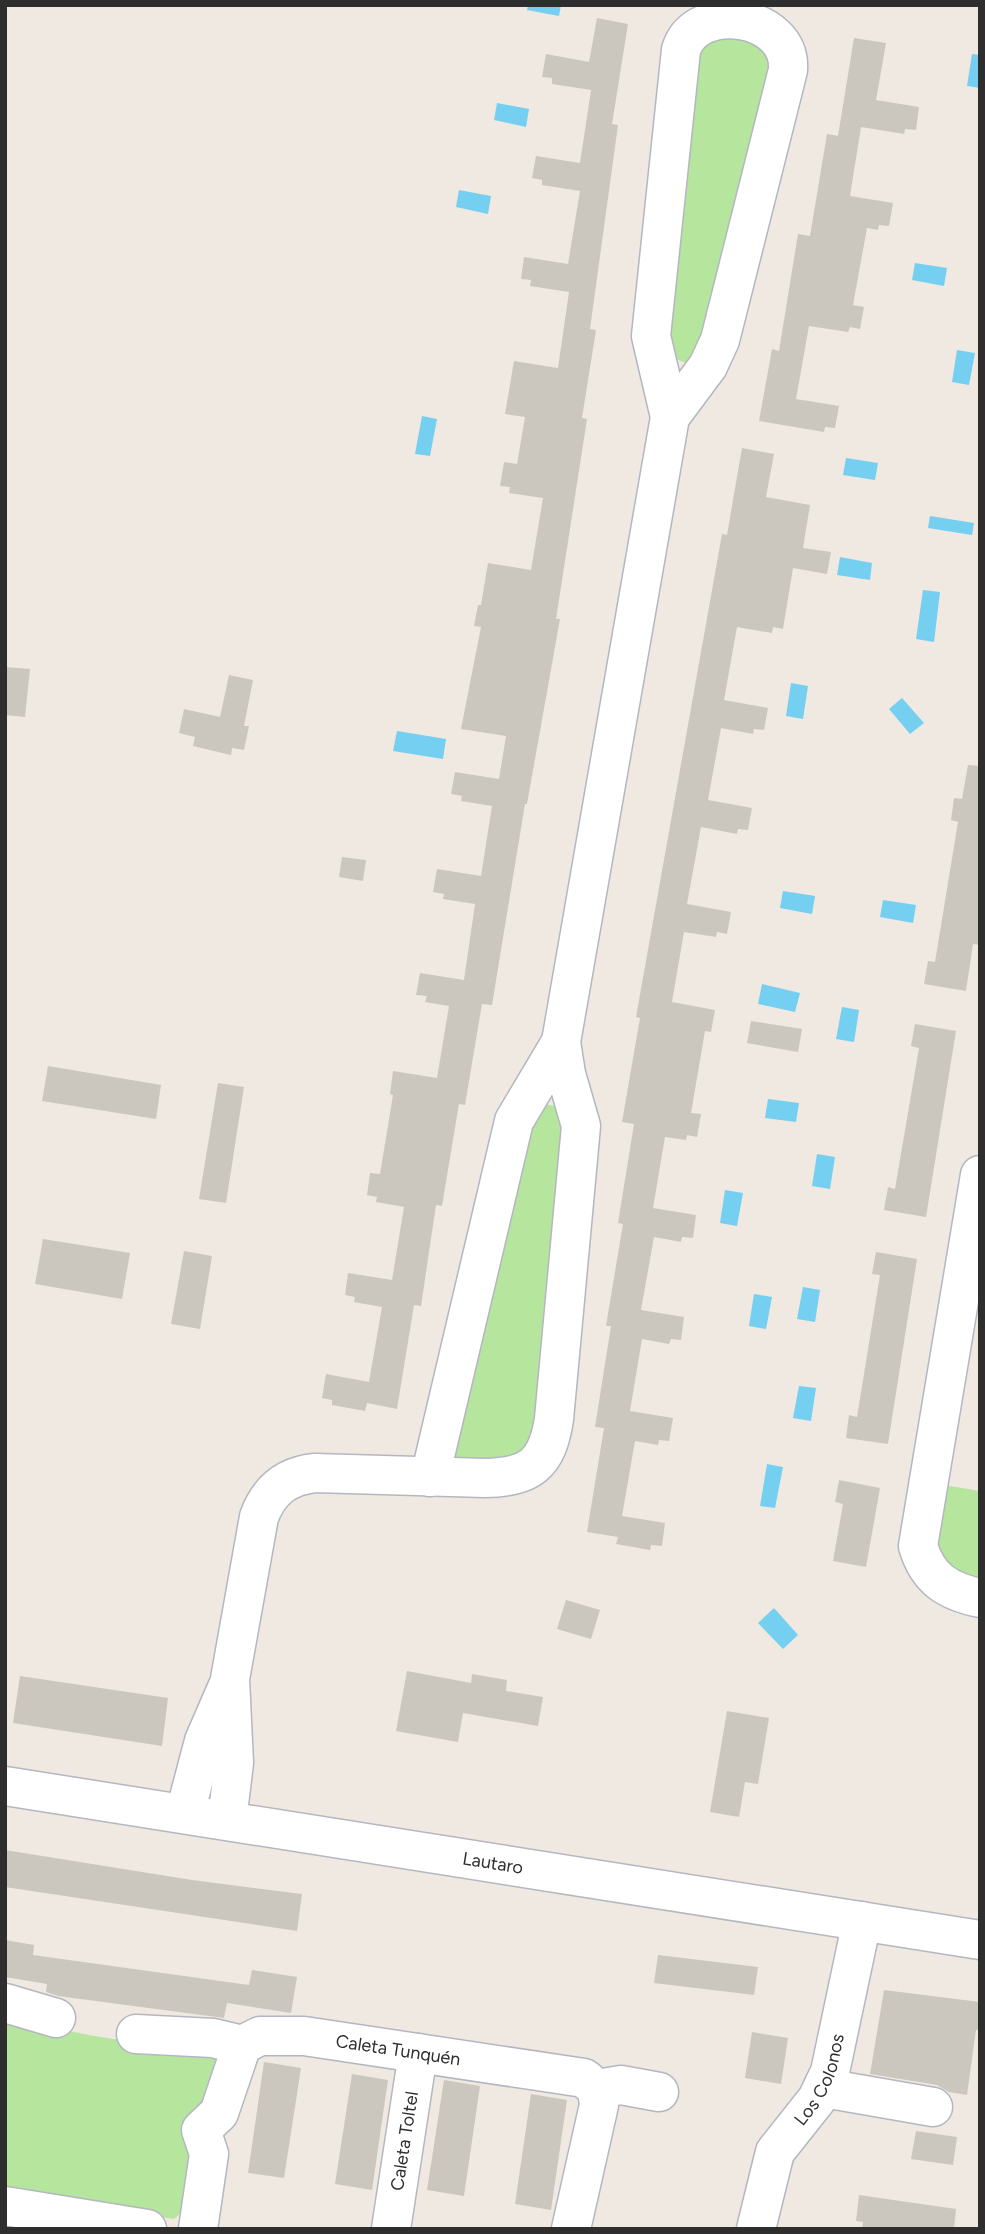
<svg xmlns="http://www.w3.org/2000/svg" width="985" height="2234" viewBox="0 0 985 2234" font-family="Figtree,sans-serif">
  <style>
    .green { fill: #b6e59e }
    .water { fill: #75cff0 }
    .building { fill: #cbc7bf }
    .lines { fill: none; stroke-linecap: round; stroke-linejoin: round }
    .minor-casing { stroke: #b4b7c1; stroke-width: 41 }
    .minor { stroke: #fff; stroke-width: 38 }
    .labels { text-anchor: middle; stroke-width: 6; stroke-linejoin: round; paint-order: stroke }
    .street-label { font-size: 18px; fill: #2e2e2e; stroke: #fff }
  </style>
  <rect width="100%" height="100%" fill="#efe9e1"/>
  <!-- green -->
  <path class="green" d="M 722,31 L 775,52 L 707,346 L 686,363 L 666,355 L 692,57 Z
    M 544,1104 L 562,1107 L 566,1112 L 544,1422 L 521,1463 L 454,1460 L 525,1122 Z
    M 944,1485 L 980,1491 L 980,1579 C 925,1570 937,1526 944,1485 Z
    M 5,2014 C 74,2036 143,2045 215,2050 L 218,2062 L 181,2213 L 174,2219 L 5,2194 Z"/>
  <!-- water -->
  <path class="water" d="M 528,5 L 561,5 L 559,16 L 527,10 Z
    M 972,54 L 980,55 L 980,88 L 967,86 Z
    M 497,103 L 529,109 L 526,127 L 494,120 Z
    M 459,190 L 491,196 L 488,214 L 456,207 Z
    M 915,263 L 947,268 L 944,286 L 912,280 Z
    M 957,350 L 975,353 L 969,385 L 952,382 Z
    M 422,416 L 437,419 L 430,456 L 415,454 Z
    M 846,458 L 878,463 L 875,480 L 843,475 Z
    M 930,516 L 974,523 L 972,535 L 928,528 Z
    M 840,557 L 872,563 L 870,580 L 837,575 Z
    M 923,590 L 940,592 L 934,642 L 916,639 Z
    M 791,683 L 808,686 L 803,719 L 786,716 Z
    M 902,698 L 924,723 L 910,734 L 889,709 Z
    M 397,731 L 446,739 L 443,759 L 393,751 Z
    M 783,891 L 815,896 L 812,914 L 780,908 Z
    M 883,900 L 916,905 L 913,923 L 880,917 Z
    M 762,984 L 800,993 L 795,1012 L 758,1004 Z
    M 842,1007 L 859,1010 L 854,1042 L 836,1039 Z
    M 768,1099 L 799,1103 L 796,1122 L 765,1118 Z
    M 817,1154 L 835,1157 L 830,1189 L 812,1186 Z
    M 725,1190 L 743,1193 L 737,1226 L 720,1223 Z
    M 803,1287 L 820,1290 L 815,1322 L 797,1319 Z
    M 754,1294 L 772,1297 L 766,1329 L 749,1326 Z
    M 799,1386 L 816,1388 L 811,1421 L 793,1418 Z
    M 767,1464 L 783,1467 L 775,1508 L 760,1506 Z
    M 774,1608 L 798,1635 L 783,1649 L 758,1623 Z"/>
  <!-- building -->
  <path class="building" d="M 597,18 L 628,24 L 612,124 L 618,125 L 590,329 L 596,330 L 582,418 L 587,419 L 556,619 L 560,619 L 527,804 L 525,804 L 492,1005 L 482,1004 L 465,1105 L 459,1104 L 442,1206 L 436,1205 L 421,1306 L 414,1305 L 397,1409 L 367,1403 L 365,1411 L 332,1405 L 332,1400 L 322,1398 L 326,1374 L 369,1382 L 382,1307 L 354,1302 L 355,1297 L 345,1295 L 348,1273 L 392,1280 L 404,1207 L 376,1202 L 377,1197 L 367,1195 L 370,1173 L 380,1174 L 393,1095 L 390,1094 L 393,1071 L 437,1078 L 449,1006 L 425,1002 L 427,996 L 416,995 L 420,973 L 464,980 L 475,904 L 443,899 L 444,894 L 433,892 L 437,869 L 481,876 L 492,806 L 461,801 L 462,796 L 451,794 L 455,772 L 499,779 L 506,736 L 461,729 L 481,627 L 474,626 L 478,605 L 481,605 L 488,563 L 531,570 L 543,498 L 509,493 L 510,487 L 500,486 L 504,462 L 517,464 L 525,417 L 505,414 L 514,361 L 558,368 L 569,292 L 530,286 L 531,280 L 521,279 L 524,257 L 568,264 L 580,191 L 542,185 L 542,180 L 532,178 L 536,156 L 580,163 L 591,90 L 552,84 L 552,78 L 542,77 L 546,54 L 589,62 Z
    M 854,38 L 886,43 L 876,100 L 919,107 L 916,130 L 905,129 L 904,134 L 861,127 L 850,196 L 893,203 L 889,226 L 879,225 L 878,230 L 867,228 L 853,305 L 864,307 L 860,329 L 850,327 L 848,332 L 809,326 L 796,399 L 839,406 L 835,428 L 825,427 L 824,432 L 759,421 L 772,349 L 779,351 L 798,234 L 810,236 L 827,134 L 838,136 Z
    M 742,448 L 774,454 L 766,497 L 810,505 L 803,548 L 831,552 L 827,574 L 793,568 L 783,629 L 773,627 L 772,633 L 737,627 L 724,700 L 768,708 L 764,730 L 754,729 L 753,734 L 721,728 L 708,800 L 752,808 L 748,830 L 738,829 L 737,834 L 701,827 L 687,904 L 731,912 L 727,934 L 717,932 L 716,937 L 684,932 L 672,1002 L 715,1010 L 711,1032 L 705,1031 L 691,1113 L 701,1114 L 697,1137 L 687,1135 L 686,1140 L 665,1137 L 653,1208 L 696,1215 L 693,1238 L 682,1237 L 681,1242 L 654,1237 L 641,1310 L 684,1317 L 681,1340 L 671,1339 L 669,1344 L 642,1339 L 630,1411 L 673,1418 L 669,1441 L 659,1440 L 658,1445 L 635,1441 L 622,1516 L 665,1523 L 662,1546 L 651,1545 L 650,1550 L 616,1544 L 618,1537 L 587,1532 L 604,1428 L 595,1427 L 611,1326 L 606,1326 L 623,1224 L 618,1223 L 634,1124 L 622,1122 L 640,1018 L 636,1017 L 722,534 L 727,535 Z
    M 5,667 L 30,669 L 25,717 L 5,715 Z
    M 229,675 L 253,680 L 244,726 L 249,726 L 244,750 L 232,748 L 231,755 L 193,746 L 195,737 L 179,733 L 184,709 L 220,717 Z
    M 968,765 L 980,766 L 980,945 L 973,944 L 966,991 L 924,984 L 928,961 L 935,962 L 958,822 L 951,820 L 954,798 L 962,799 Z
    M 342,857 L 366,860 L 363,881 L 339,877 Z
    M 751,1021 L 802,1029 L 798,1052 L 747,1043 Z
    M 915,1024 L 956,1031 L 926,1217 L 884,1210 L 888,1187 L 895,1189 L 919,1048 L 911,1046 Z
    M 48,1066 L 161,1085 L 156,1119 L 42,1101 Z
    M 218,1083 L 244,1087 L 226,1203 L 199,1199 Z
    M 43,1239 L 130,1253 L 122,1299 L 35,1284 Z
    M 184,1251 L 212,1256 L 200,1329 L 171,1324 Z
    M 876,1252 L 917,1259 L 888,1444 L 846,1438 L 849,1415 L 857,1417 L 880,1275 L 872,1274 Z
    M 839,1480 L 880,1488 L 866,1567 L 833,1561 L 843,1504 L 835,1502 Z
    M 566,1600 L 600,1610 L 591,1639 L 557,1629 Z
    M 407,1671 L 471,1683 L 472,1674 L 507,1680 L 506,1691 L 543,1697 L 538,1726 L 463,1713 L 458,1742 L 396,1731 Z
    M 20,1676 L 168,1698 L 162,1746 L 13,1723 Z
    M 727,1711 L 769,1718 L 758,1784 L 745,1782 L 739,1817 L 710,1812 Z
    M 5,1850 L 192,1880 L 302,1894 L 297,1931 L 5,1887 Z
    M 5,1940 L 34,1945 L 33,1955 L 249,1985 L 252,1970 L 297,1977 L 291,2013 L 227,2003 L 224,2018 L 58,1996 L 46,1992 L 47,1984 L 5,1977 Z
    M 658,1955 L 758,1967 L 754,1995 L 654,1983 Z
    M 884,1990 L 980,2002 L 980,2030 L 976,2030 L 967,2095 L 949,2092 L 937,2085 L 870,2074 Z
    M 752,2032 L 788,2038 L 781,2084 L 745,2078 Z
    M 264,2062 L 301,2068 L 284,2178 L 248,2173 Z
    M 352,2074 L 388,2080 L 372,2190 L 335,2184 Z
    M 444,2080 L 480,2086 L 464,2196 L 427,2190 Z
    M 531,2094 L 567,2100 L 551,2210 L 515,2204 Z
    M 916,2131 L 957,2137 L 953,2165 L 911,2159 Z
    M 859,2195 L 956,2209 L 954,2229 L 862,2229 L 863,2222 L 856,2221 Z"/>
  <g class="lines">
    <defs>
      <g id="minor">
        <path d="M 980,1175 L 918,1546 C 928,1579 947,1591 980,1598"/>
        <path d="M 430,1477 L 514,1121 L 561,1042"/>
        <path id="s1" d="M 5,1786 L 980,1940"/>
        <path d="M 185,1813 L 204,1741 L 227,1688"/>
        <path d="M 227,1820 L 234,1763 L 230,1679 L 259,1517 C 269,1490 286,1476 315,1473 L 485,1478 C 531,1477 547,1464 554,1419 L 581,1126 L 566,1074 L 561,1042 L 670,417 L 651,336 L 681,50 C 696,0 792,14 788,70 L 720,340 L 708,366 L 670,417"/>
        <path d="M 5,2003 L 56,2018"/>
        <path d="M 136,2034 L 213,2038 L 242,2045"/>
        <path d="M 824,2088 L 933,2107"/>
        <path d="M 597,2089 L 621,2085 L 659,2092"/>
        <path d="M 5,2206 L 147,2229"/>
        <path id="s2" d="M 198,2229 L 209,2154 L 201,2130 L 219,2113 L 242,2045 L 260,2036 L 304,2036 L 584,2078 L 597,2089"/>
        <path id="s3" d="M 391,2229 L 418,2053"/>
        <path d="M 571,2229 L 599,2105 L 597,2089"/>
        <path id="s4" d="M 756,2229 L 775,2152 L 817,2099 L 830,2072 L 862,1921"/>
      </g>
    </defs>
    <!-- minor casing -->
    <use href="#minor" class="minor-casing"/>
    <!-- minor -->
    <use href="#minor" class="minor"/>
  </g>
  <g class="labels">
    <!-- street labels -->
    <g class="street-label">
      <text dy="6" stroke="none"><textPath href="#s1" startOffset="494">Lautaro</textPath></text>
      <text dy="6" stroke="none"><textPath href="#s2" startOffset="357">Caleta Tunquén</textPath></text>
      <text dy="6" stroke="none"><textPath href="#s4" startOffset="166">Los Colonos</textPath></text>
      <text dy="6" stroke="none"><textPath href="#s3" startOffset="89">Caleta Toltel</textPath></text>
    </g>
  </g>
  <!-- border -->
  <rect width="985" height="2234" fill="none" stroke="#2e2e2e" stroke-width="14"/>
</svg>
